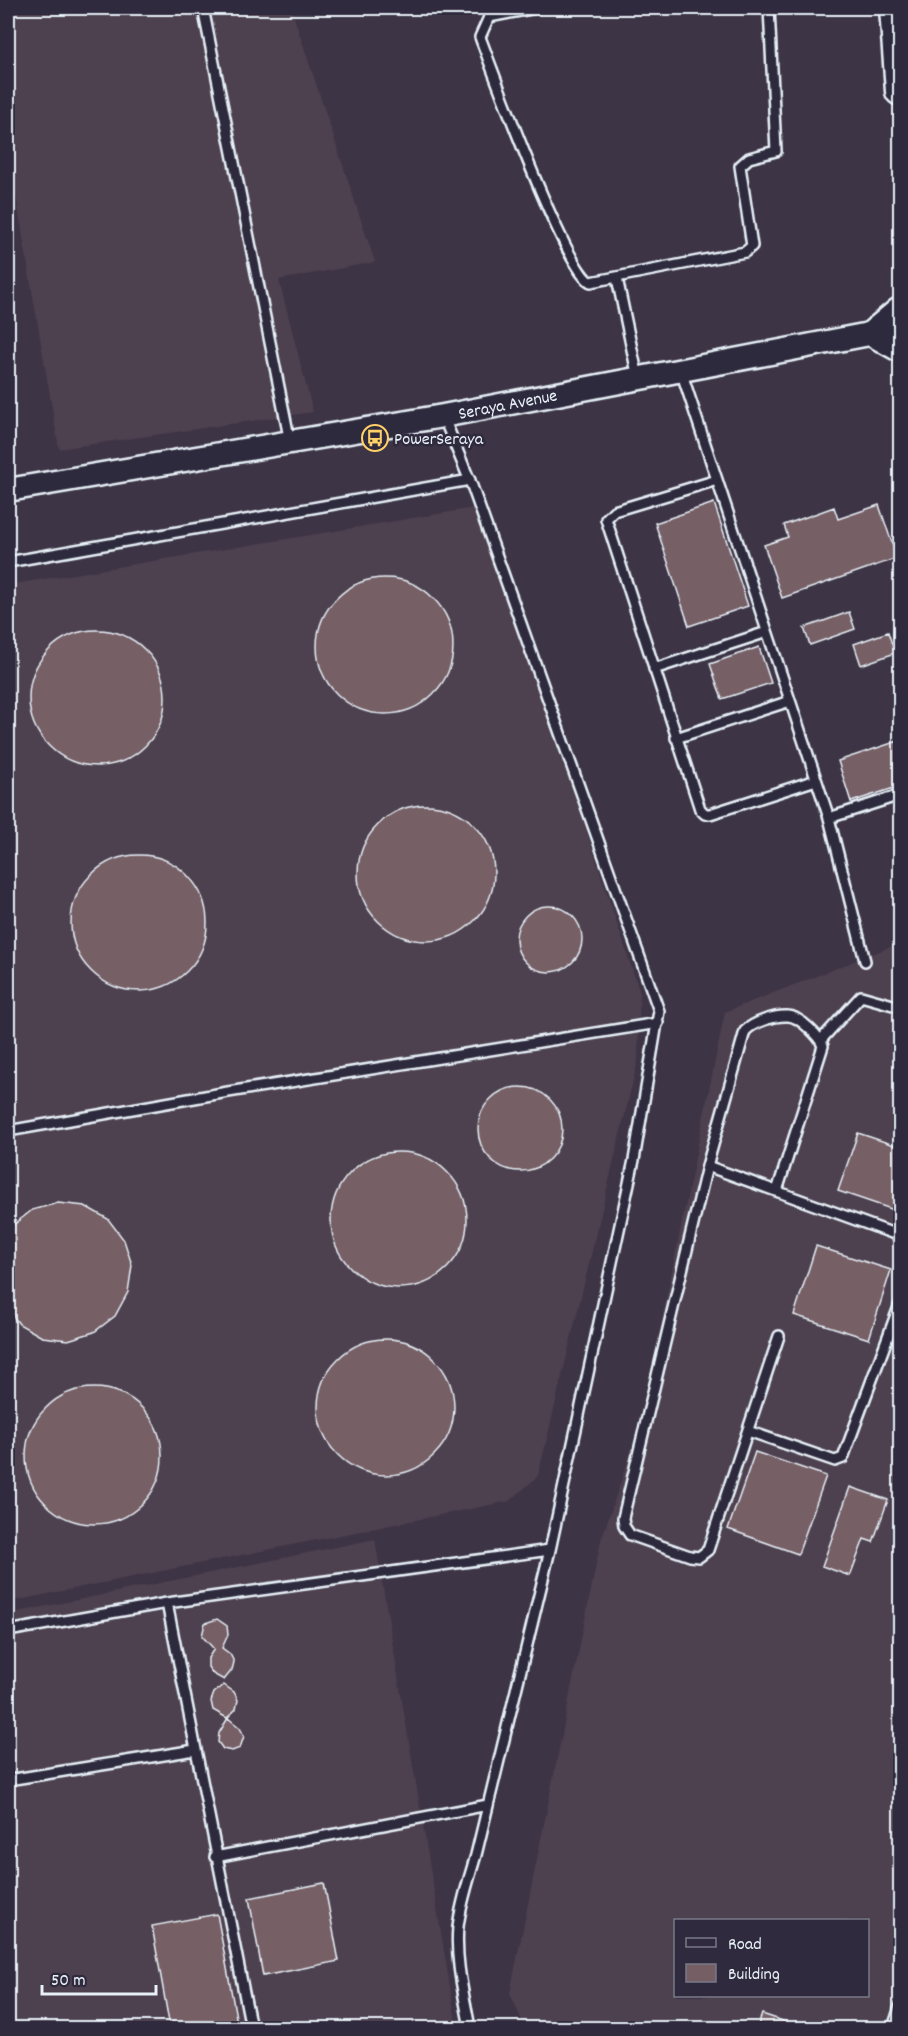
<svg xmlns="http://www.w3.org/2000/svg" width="908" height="2036" viewBox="0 0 908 2036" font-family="Dekko,sans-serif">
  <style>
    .built { fill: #4e414f; fill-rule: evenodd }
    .building { fill: #765e65; stroke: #e8f1f8; stroke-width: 1.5 }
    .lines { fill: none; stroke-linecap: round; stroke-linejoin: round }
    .service-casing { stroke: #e8f1f8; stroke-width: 14 }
    .tertiary-casing { stroke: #e8f1f8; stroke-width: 27 }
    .primary-casing { stroke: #e8f1f8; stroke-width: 33 }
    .service { stroke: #2f2a3d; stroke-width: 9 }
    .tertiary { stroke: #2f2a3d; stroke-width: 22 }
    .primary { stroke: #2f2a3d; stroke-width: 28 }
    .labels { text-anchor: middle; stroke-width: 5; stroke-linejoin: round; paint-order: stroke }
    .street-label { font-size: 18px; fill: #e8f1f8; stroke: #2f2a3d }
    .poi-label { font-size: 18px; fill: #e8f1f8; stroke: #2f2a3d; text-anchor: start }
  </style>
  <rect width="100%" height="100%" fill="#3d3445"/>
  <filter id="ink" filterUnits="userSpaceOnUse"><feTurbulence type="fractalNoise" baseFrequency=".0167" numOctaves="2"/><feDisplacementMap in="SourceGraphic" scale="12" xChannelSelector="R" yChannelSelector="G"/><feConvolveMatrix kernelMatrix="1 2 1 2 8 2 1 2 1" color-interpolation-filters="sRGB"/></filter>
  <g filter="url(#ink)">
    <!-- built -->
    <path class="built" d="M 8,8 L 291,8 L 375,262 L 279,280 L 313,412 L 59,449 L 8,149 Z
      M 480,507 L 640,993 L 638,1060 L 538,1476 L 510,1501 L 8,1602 L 8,585 Z
      M 900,943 L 900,2028 L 525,2028 L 510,1993 L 601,1540 L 641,1422 L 725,1012 ZM 676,1920 L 868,1920 L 868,1996 L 676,1996 Z
      M 375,1539 L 457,2028 L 8,2028 L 8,1614 Z"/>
    <!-- building -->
    <path class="building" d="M 714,503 L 748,606 L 689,626 L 655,523 Z
      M 879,505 L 897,558 L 782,598 L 764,545 L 788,537 L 784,525 L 834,507 L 838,519 Z
      M317 646a68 68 0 1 1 136 0a68 68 0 1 1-136 0Z
      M 849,612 L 855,629 L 810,645 L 804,628 Z
      M29 698a68 68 0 1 1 136 0a68 68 0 1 1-136 0Z
      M 888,632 L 895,653 L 861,665 L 854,644 Z
      M 759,647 L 771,683 L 722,699 L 710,664 Z
      M 898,741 L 900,786 L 851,802 L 838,761 Z
      M358 873a68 68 0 1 1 136 0a68 68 0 1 1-136 0Z
      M71 923a68 68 0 1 1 136 0a68 68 0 1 1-136 0Z
      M516 939a33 33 0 1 1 66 0a33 33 0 1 1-66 0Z
      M478 1129a42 42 0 1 1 84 0a42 42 0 1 1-84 0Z
      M 858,1133 L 900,1147 L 900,1212 L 838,1191 Z
      M331 1220a68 68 0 1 1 136 0a68 68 0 1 1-136 0Z
      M 58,1203 L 85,1206 L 108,1219 L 124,1240 L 132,1265 L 128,1292 L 115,1316 L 94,1332 L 68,1340 L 42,1337 L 19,1324 L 8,1309 L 8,1233 L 11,1227 L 32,1210 Z
      M 816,1246 L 891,1270 L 869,1339 L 794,1315 Z
      M318 1407a68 68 0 1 1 136 0a68 68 0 1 1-136 0Z
      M26 1456a68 68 0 1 1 136 0a68 68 0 1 1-136 0Z
      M 755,1452 L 826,1476 L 798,1554 L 728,1529 Z
      M 850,1487 L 888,1500 L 873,1542 L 864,1539 L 850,1576 L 822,1566 Z
      M 217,1619 L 227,1626 L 228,1635 L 222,1648 L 230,1654 L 234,1662 L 232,1670 L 224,1680 L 213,1674 L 208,1667 L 208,1658 L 214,1649 L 202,1636 L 205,1623 Z
      M 224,1685 L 234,1692 L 238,1700 L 236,1709 L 227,1718 L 213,1710 L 211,1701 L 214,1693 Z
      M 228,1718 L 240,1728 L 244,1736 L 240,1748 L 232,1751 L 223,1749 L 218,1742 L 219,1733 Z
      M 324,1883 L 339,1961 L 263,1976 L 249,1898 Z
      M 217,1914 L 238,2028 L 170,2028 L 152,1926 Z
      M 762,2014 L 798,2026 L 797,2028 L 757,2028 Z"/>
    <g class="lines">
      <defs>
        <path id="service" d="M 203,8 L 290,442
          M 536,8 L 489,17 L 480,37 C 492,69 569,279 591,282 L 745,252 L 752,246 L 740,166 L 749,158 L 776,151 L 769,8
          M 617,278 L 638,378
          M 681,371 L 829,818 L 865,961
          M 443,416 L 472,486 L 659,1011 L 634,1160 L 550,1550 L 476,1855 C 469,1879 461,1902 458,1927 C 455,1961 464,1995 470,2028
          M 717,480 L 614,511 L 606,519 L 700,809 L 705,814 L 710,814 L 816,780
          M 8,562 L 470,480
          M 654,669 L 767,632
          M 676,738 L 790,701
          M 829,818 L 900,795
          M 821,1040 L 861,996 L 900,1007
          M 8,1131 L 228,1092 L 658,1023
          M 707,1166 L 900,1236
          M 777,1191 L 823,1046 C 820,1037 799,1016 788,1016 C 775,1015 754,1022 745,1031 L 707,1166 L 623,1518 L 624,1526 L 630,1535 L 690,1556 L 699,1557 L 708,1550 L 779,1336
          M 748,1431 L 835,1461 L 843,1458 L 900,1304
          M 167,1603 L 251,2028
          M 8,1631 L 167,1603 L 550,1550
          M 8,1780 L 195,1750
          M 215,1857 L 488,1805
          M 893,2028 L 900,2007"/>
        <g id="tertiary">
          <path id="s1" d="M 8,490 L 443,416 L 890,330"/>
        </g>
        <path id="primary" d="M 894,8 L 900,91
          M 900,312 L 875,333 L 900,347"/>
      </defs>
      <!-- service casing -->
      <use href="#service" class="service-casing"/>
      <!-- tertiary casing -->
      <use href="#tertiary" class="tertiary-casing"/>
      <!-- primary casing -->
      <use href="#primary" class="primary-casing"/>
      <!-- service -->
      <use href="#service" class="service"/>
      <!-- tertiary -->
      <use href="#tertiary" class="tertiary"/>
      <!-- primary -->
      <use href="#primary" class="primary"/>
    </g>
  </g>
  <!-- icons -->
  <defs>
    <symbol id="bus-ring" viewBox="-11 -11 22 22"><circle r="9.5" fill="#2f2a3d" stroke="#ffd166" stroke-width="1.5"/><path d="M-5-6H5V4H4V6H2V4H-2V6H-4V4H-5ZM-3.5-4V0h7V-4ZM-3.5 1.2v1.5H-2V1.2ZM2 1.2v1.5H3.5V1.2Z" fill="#ffd166"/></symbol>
  </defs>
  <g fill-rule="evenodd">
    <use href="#bus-ring" x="360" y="423" width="30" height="30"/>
  </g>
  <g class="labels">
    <!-- street labels -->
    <g class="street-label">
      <text dy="6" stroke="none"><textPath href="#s1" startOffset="507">Seraya Avenue</textPath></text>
    </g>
    <!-- poi labels -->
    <g class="poi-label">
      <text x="394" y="444">PowerSeraya</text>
    </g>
  </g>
  <!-- margin -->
  <rect width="908" height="2036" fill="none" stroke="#2f2a3d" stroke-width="30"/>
  <rect x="15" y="15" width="878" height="2006" fill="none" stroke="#e8f1f8" stroke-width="2" filter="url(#ink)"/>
  <!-- legend -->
  <rect x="674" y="1919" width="195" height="78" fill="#2f2a3d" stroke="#797a88" stroke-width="1.5"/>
  <rect x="686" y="1938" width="30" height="9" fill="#2f2a3d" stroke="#797a88" stroke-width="1.5"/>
  <text x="728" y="1949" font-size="18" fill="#e8f1f8">Road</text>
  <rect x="686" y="1964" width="30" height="18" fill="#765e65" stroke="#797a88" stroke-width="1.5"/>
  <text x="728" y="1979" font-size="18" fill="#e8f1f8">Building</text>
  <!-- scale -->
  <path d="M42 1985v9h114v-9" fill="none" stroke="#e8f1f8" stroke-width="3"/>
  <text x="51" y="1985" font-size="18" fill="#e8f1f8" stroke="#2f2a3d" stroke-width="4.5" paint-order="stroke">50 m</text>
</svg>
